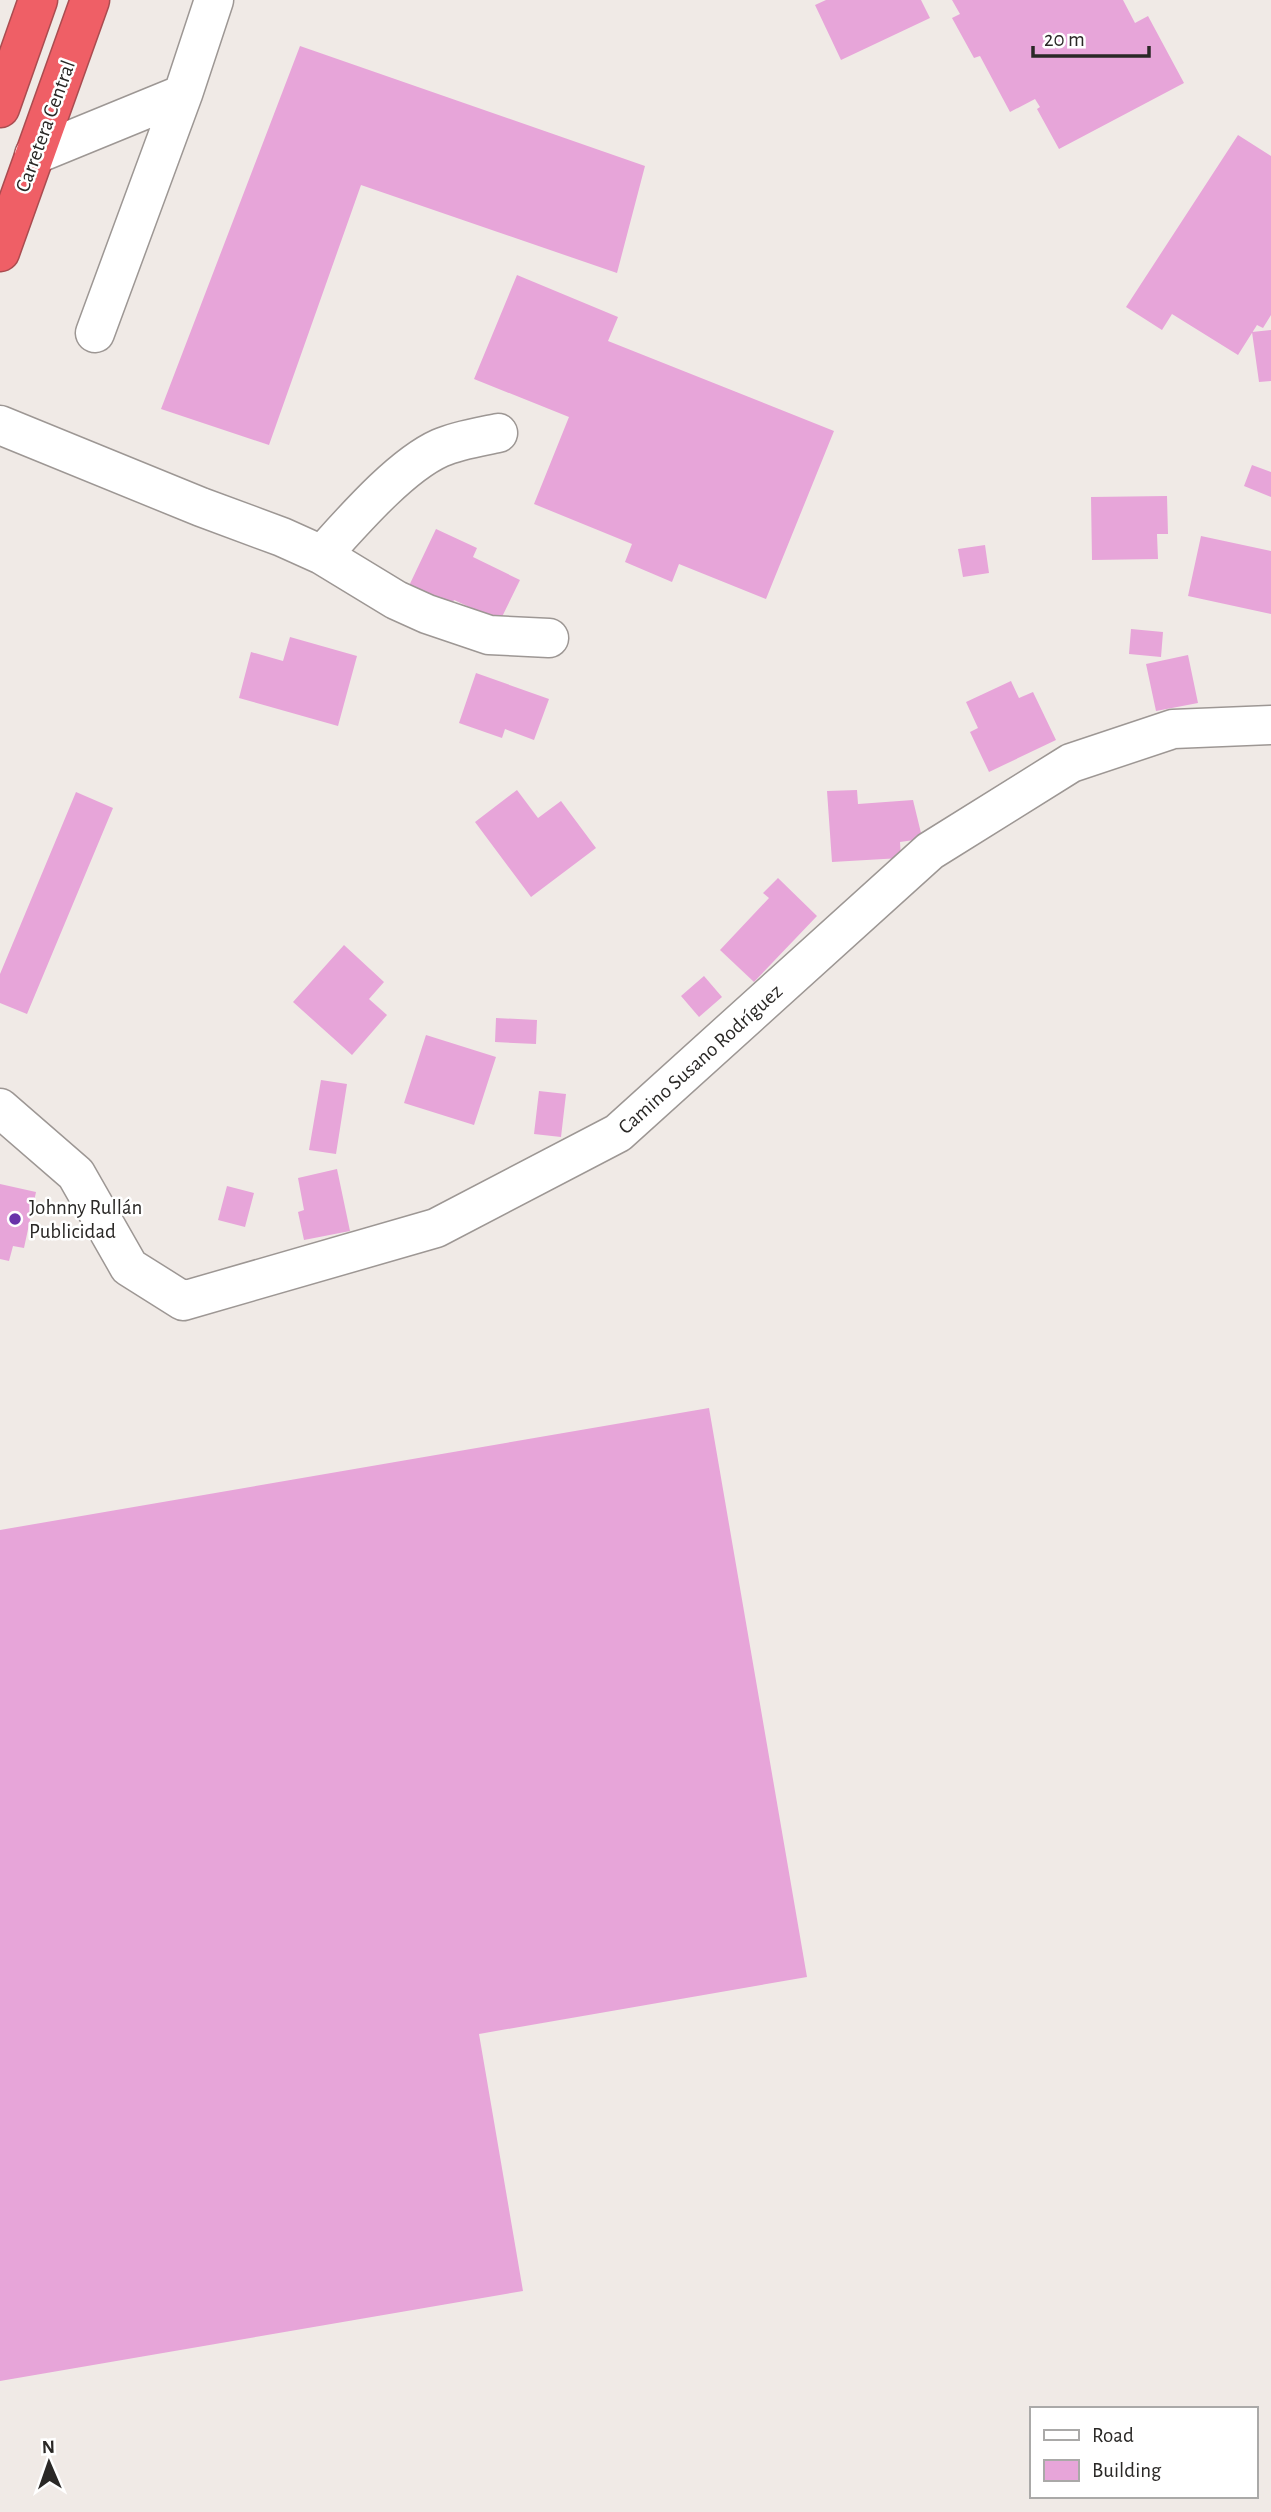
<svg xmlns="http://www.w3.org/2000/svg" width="1271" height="2512" viewBox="0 0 1271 2512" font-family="'Alegreya Sans',sans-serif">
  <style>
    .building { fill: #e7a5d9 }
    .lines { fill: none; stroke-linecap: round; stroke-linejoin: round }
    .minor-casing { stroke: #9d9794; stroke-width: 41 }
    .highway-casing { stroke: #aa4c50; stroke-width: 41 }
    .minor { stroke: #fff; stroke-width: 38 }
    .highway { stroke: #ef5f66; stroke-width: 38 }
    .poi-dot { fill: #6932a9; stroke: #fff; stroke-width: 2.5 }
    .labels { text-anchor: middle; stroke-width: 5; stroke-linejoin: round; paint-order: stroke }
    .street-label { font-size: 21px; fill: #2a2826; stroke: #fff }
    .poi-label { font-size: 21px; fill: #2a2826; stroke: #fff; text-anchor: start }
  </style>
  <rect width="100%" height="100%" fill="#f0eae6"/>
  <!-- building -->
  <path class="building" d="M 826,0 L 921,0 L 930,18 L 841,60 L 815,5 Z
    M 952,0 L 1123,0 L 1135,23 L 1148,16 L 1184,83 L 1059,149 L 1037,109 L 1040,107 L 1035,99 L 1010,112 L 980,56 L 974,58 L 952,18 L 960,14 Z
    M 300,46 L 645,166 L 617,273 L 361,185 L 269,445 L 161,409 Z
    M 1238,135 L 1271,156 L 1271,315 L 1263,328 L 1257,325 L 1238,355 L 1172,314 L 1162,330 L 1126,307 Z
    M 517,275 L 618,317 L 608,341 L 834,431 L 766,599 L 679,564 L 672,582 L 625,562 L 632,544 L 534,504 L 569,417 L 474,379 Z
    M 1271,330 L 1271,381 L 1259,382 L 1252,332 Z
    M 1252,465 L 1271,472 L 1271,497 L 1244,486 Z
    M 1167,496 L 1168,534 L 1157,534 L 1158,559 L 1092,560 L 1091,497 Z
    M 436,529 L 477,548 L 473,557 L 520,580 L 500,621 L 454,600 L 449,609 L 407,590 Z
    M 1201,536 L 1271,551 L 1271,614 L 1188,596 Z
    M 985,545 L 989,573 L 963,577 L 958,549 Z
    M 1131,629 L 1163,632 L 1161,657 L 1129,654 Z
    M 290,637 L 357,656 L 338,726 L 239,698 L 251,652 L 283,661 Z
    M 1188,655 L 1198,703 L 1156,711 L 1146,664 Z
    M 476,673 L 549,699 L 534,740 L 505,729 L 502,738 L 459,723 Z
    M 1011,681 L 1019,698 L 1033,692 L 1056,740 L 989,772 L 970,732 L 978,728 L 966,702 Z
    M 517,790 L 538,818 L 561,801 L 596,848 L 531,897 L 475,822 Z
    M 857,790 L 858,804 L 913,800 L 921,833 L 914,840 L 900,842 L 901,858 L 832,862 L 827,791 Z
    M 76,792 L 113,808 L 27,1014 L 0,1003 L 0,974 Z
    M 778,878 L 817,916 L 754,982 L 720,950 L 769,898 L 763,893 Z
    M 344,945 L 384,982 L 369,999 L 387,1015 L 352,1055 L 293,1002 Z
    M 704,976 L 722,997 L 699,1017 L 681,996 Z
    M 496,1018 L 537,1020 L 536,1044 L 495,1042 Z
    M 426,1035 L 496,1057 L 474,1125 L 404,1103 Z
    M 321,1080 L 347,1084 L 336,1154 L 309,1150 Z
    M 539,1091 L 566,1094 L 561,1137 L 534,1134 Z
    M 337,1169 L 350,1231 L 304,1240 L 298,1212 L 304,1210 L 298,1178 Z
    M 0,1184 L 36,1192 L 24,1248 L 13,1246 L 9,1261 L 0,1259 Z
    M 227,1186 L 254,1193 L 245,1227 L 218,1220 Z
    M 709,1408 L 807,1977 L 479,2034 L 523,2291 L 0,2381 L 0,1530 Z"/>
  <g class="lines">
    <defs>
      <path id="minor" d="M 34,155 L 183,94 L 214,0
        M 95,333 L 183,94
        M 0,425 L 201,507 L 282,537 L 322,555 L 396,600 L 427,614 L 489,635 L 549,638
        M 322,555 C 352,522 400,466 440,448 C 458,440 479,437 498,433
        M 0,1108 L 76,1174 L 129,1267 L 183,1301 L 436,1228 L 618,1133 L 930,851 L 1071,763 L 1173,729 L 1271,725"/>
      <path id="highway" d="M 0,108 L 38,0
        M 0,252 L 90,0"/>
    </defs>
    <!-- minor casing -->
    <use href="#minor" class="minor-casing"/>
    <!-- highway casing -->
    <use href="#highway" class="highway-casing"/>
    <!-- minor -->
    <use href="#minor" class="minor"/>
    <!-- highway -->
    <use href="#highway" class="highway"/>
  </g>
  <!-- markers -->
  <circle class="poi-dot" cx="15" cy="1219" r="7"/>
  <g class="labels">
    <!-- street labels -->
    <g class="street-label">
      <text transform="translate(45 126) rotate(-70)" y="7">Carretera Central</text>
      <text transform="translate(700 1059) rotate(-42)" y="7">Camino Susano Rodríguez</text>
    </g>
    <!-- poi labels -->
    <g class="poi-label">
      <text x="29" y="1214">Johnny Rullán<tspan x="29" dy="24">Publicidad</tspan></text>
    </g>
  </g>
  <!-- legend -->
  <rect x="1030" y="2407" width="228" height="91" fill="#ffffff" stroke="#aaa9a8" stroke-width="2"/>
  <rect x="1044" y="2430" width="35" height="10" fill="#ffffff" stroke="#aaa9a8" stroke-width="2"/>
  <text x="1092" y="2442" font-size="21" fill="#2a2826">Road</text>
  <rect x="1044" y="2460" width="35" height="21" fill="#e7a5d9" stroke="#aaa9a8" stroke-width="2"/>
  <text x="1092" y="2477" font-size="21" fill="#2a2826">Building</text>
  <!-- north arrow -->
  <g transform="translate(49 2463) rotate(358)" stroke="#ffffff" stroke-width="5" paint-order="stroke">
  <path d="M0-5L12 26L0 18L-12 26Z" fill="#2a2826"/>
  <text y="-10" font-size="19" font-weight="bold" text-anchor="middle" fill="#2a2826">N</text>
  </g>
  <!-- scale -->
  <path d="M1033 46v10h116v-10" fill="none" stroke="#2a2826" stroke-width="3.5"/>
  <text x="1044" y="46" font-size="21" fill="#2a2826" stroke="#ffffff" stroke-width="5" paint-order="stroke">20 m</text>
</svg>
